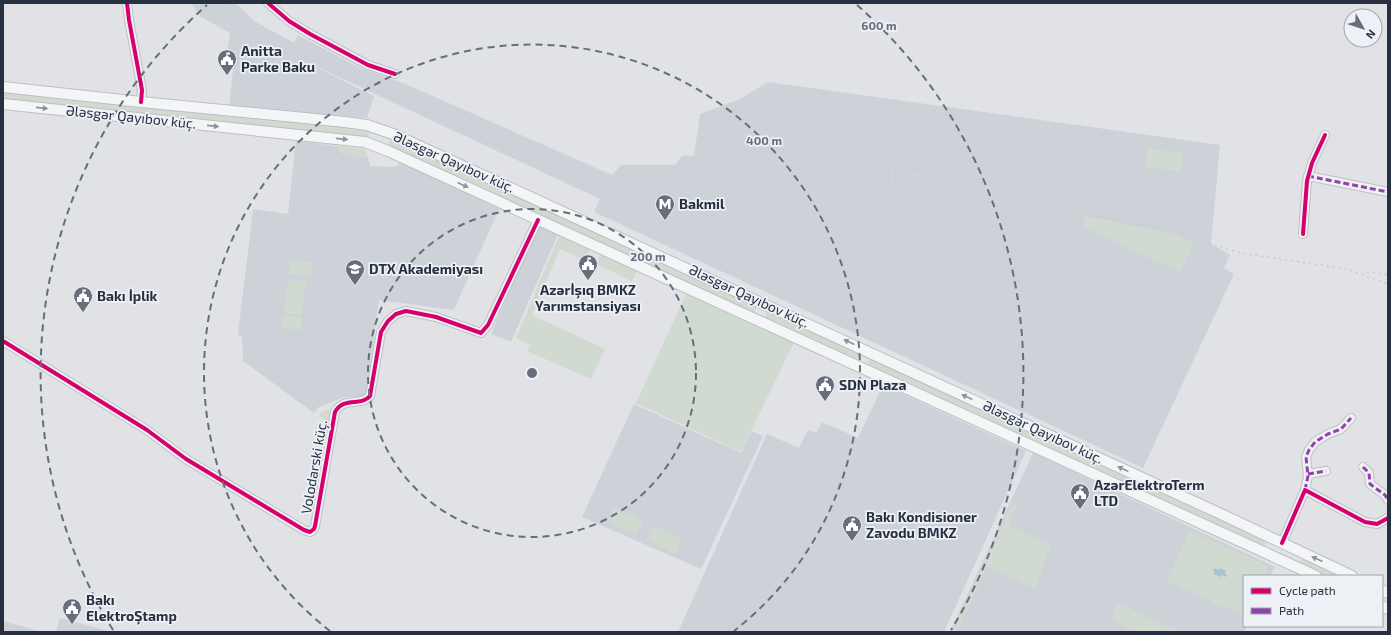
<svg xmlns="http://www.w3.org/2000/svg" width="1391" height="635" viewBox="0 0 1391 635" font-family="'Exo 2',sans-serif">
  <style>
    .built { fill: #cdd2d9 }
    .green { fill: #d1dad0 }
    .water { fill: #acc0d3 }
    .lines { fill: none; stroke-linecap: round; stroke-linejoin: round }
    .minor-casing { stroke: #bec0c3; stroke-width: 10 }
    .major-casing { stroke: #bcbfc3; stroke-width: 12 }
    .minor { stroke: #eff0f2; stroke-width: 8 }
    .major { stroke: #f4f5f6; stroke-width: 10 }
    .rail { stroke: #c8cacd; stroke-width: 1.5; stroke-dasharray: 2 4; stroke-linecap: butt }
    .quiet { stroke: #8e44ad; stroke-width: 3; stroke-dasharray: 6 3; stroke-linecap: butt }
    .cycleway-casing { stroke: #edf1f6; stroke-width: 6 }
    .cycleway { stroke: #d6006c; stroke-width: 4 }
    .oneway { fill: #8d929b }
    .ring { fill: none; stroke: #676e7a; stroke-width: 2; stroke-dasharray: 7 5 }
    .labels { text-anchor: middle; stroke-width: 3.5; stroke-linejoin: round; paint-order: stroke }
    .poi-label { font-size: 14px; font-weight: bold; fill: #263040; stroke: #edf1f6; text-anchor: start }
    .street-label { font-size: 14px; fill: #263040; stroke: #edf1f6 }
    .centre { fill: #676e7a; stroke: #edf1f6; stroke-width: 2 }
    .ring-label { font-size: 12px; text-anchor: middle; font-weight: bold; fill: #676e7a; stroke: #edf1f6; stroke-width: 3.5; stroke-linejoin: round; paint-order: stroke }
  </style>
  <rect width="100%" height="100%" fill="#e0e2e5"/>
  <!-- built -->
  <path class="built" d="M 191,3 L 236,3 L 254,21 L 294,43 L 298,35 L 360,68 L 403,83 L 612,175 L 621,165 L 675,165 L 682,156 L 694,156 L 700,114 L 740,99 L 768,82 L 1220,145 L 1211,244 L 1230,255 L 1224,268 L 1234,274 L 1143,468 L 594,212 L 600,199 L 298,58 L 374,96 L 367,118 L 229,107 L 234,61 L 226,60 L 230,33 L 201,17 Z
    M 296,141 L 337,146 L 342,154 L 368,158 L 370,166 L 395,167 L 401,162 L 499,209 L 454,310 L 379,300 L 366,396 L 345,397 L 319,407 L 314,413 L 243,361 L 242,337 L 238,335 L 253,209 L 288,214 Z
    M 538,226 L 558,234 L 511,342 L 491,334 Z
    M 883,385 L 1026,451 L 944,632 L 678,632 L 767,434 L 799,448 L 808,430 L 816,433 L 822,422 L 858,438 Z
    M 634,404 L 741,453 L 752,431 L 763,436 L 701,569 L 582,517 Z
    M 1033,453 L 1275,567 L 1270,576 L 1244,576 L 1244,626 L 1247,626 L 1244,632 L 950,632 Z
    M 60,618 L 112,632 L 56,632 Z
    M 3,621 L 42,632 L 3,632 Z"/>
  <!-- green -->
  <path class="green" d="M 3,91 L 351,125 L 367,130 L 370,133 L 368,137 L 364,138 L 3,100 Z
    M 393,138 L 758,304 L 754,314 L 389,146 L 388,143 Z
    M 337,146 L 365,149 L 368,158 L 342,154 Z
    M 1148,149 L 1183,153 L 1180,171 L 1146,167 Z
    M 1085,216 L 1159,231 L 1194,242 L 1180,272 L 1083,227 Z
    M 559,236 L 590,249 L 584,260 L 560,249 L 532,315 L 605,349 L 591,379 L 527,351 L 530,345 L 516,338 Z
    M 601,253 L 638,270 L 632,281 L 596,264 Z
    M 290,260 L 312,263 L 311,277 L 288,274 Z
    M 288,279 L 306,281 L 302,315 L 284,313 Z
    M 686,294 L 795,340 L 741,452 L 636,403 Z
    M 768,310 L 860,351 L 856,360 L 764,319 Z
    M 283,315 L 302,317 L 300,330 L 281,328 Z
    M 871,357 L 1136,479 L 1132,487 L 867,366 Z
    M 328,409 L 330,411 L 328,423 L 319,415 L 323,411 Z
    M 1150,485 L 1267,541 L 1264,548 L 1146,492 Z
    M 1012,504 L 1017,506 L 1008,526 L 1051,545 L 1035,588 L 987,566 L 957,632 L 953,632 Z
    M 614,507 L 643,521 L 636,535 L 608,522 Z
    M 654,526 L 682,539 L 675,554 L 647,540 Z
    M 1190,531 L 1269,566 L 1264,576 L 1244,576 L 1244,616 L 1167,581 Z
    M 1302,557 L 1344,576 L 1326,576 L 1299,564 Z
    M 1118,603 L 1181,632 L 1135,632 L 1111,620 Z"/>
  <!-- water -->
  <path class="water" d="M 1214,568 L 1219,570 L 1220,568 L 1226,571 L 1225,574 L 1227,575 L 1226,577 L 1222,575 L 1221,577 L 1214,574 L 1215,572 L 1213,571 Z"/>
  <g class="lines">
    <defs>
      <path id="minor" d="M 127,3 L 129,20 L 142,90 L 141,102
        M 268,3 L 289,21 L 310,34 L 368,65 L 395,74
        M 1308,176 L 1388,192
        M 1303,234 L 1307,181 L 1312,163 L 1325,135
        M 3,341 L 147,430 L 186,459 L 304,530 L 310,532 L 314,529 L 315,526 L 335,412 C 344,396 361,407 370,396 L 381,332 L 388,321 L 396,314 L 406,311 L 436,317 L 481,333 L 488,325 L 538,220
        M 1363,467 L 1369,473 L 1370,484 L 1385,495 L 1388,500
        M 1308,474 L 1326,471
        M 1305,490 L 1308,476 L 1306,457 L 1309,450 L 1315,442 L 1328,434 L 1341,429 L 1351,418
        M 1282,543 L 1305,490 L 1365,522 L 1377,524 L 1388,518"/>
      <path id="major" d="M 3,87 L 141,102 L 345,122 L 367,125 L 393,134 L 1221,514 L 1352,576
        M 3,104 L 365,142 L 388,151 L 1316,576
        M 1382,590 L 1388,593
        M 1382,606 L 1388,609"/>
    </defs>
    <!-- minor casing -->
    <use href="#minor" class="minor-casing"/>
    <!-- major casing -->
    <use href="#major" class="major-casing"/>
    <!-- minor -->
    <use href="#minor" class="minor"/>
    <!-- major -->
    <use href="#major" class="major"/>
    <!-- rail -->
    <path class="rail" d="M 200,3 L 216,15 L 231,24 L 626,203
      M 224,3 L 240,18 L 261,31
      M 882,172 L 923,169
      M 882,182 L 923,179
      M 1081,213 L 1179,232 L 1226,249 L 1247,254 L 1347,269 L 1388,284
      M 1367,272 L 1388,275"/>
    <!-- quiet -->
    <path class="quiet" d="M 1308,176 L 1388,192
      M 1363,467 L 1369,473 L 1370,484 L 1385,495 L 1388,500
      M 1308,474 L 1326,471
      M 1305,490 L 1308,476 L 1306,457 L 1309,450 L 1315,442 L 1328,434 L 1341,429 L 1351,418"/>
    <defs>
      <path id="cycleway" d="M 127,3 L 129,20 L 142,90 L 141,102
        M 268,3 L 289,21 L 310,34 L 368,65 L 395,74
        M 1303,234 L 1307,181 L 1312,163 L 1325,135
        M 3,341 L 147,430 L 186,459 L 304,530 L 310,532 L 314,529 L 315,526 L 335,412 C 344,396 361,407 370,396 L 381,332 L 388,321 L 396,314 L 406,311 L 436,317 L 481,333 L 488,325 L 538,220
        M 1282,543 L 1305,490 L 1365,522 L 1377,524 L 1388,518"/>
    </defs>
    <!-- cycleway casing -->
    <use href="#cycleway" class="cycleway-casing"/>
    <!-- cycleway -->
    <use href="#cycleway" class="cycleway"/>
  </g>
  <!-- one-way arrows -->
  <defs><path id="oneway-solid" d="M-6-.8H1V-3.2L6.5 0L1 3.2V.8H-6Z"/></defs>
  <g class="oneway">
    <use href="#oneway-solid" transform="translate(42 108) rotate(6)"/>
    <use href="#oneway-solid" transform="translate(213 126) rotate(6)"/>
    <use href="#oneway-solid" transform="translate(342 139) rotate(6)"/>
    <use href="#oneway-solid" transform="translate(463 185) rotate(25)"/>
    <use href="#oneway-solid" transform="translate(849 342) rotate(-155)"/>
    <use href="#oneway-solid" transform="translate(967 397) rotate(-155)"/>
    <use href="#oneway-solid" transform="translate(1123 469) rotate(-155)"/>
    <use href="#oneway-solid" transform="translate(1317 559) rotate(-155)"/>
  </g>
  <!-- distance rings -->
  <g class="ring">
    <circle cx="532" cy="373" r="164"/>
    <path d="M330 631A328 328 0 1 1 734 631"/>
    <path d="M113 630A491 491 0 0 1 207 5M857 5A491 491 0 0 1 951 630"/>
  </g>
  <!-- icons -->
  <defs>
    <symbol id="civic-pin" viewBox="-11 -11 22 30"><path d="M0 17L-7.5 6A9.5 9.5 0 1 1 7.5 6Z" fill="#676e7a" stroke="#edf1f6"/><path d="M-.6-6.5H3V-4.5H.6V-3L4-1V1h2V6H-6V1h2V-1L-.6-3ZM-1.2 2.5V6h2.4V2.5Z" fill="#fff"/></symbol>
    <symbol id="metro-pin" viewBox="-11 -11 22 30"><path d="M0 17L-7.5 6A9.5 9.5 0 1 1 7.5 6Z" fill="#676e7a" stroke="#edf1f6"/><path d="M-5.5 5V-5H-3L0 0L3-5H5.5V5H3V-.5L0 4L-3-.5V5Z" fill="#fff"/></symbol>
    <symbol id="university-pin" viewBox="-11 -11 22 30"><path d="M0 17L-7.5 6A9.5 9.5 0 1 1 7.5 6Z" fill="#676e7a" stroke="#edf1f6"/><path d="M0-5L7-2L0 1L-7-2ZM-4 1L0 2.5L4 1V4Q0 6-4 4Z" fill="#fff"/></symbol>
  </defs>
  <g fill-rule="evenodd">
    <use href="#civic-pin" x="216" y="48" width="22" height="30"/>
    <use href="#metro-pin" x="654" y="193" width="22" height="30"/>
    <use href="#civic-pin" x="577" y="253" width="22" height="30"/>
    <use href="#university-pin" x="344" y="258" width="22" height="30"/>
    <use href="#civic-pin" x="72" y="285" width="22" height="30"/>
    <use href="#civic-pin" x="814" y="374" width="22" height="30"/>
    <use href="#civic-pin" x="1069" y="482" width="22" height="30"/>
    <use href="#civic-pin" x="841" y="514" width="22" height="30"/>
    <use href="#civic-pin" x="61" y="597" width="22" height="30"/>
  </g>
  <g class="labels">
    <!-- poi labels -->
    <g class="poi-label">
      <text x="241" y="56">Anitta<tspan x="241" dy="16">Parke Baku</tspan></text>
      <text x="679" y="209">Bakmil</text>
      <text x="369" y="274">DTX Akademiyası</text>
      <text x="588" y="295" text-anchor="middle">Azərİşıq BMKZ<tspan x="588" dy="16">Yarımstansiyası</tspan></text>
      <text x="97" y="301">Bakı İplik</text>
      <text x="839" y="390">SDN Plaza</text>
      <text x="1094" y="490">AzərElektroTerm<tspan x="1094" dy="16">LTD</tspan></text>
      <text x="866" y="522">Bakı Kondisioner<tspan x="866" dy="16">Zavodu BMKZ</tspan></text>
      <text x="86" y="605">Bakı<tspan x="86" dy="16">ElektroŞtamp</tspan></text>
    </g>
    <!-- street labels -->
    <g class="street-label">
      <text transform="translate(131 117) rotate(6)" y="5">Ələsgər Qayıbov küç.</text>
      <text transform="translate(454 162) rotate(24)" y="5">Ələsgər Qayıbov küç.</text>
      <text transform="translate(749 296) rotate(25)" y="5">Ələsgər Qayıbov küç.</text>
      <text transform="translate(1043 432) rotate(25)" y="5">Ələsgər Qayıbov küç.</text>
      <text transform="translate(314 467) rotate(-80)" y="5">Volodarski küç.</text>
    </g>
  </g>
  <circle cx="532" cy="373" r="6" class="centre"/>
  <g class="ring-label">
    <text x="879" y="30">600 m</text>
    <text x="764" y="145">400 m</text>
    <text x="648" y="261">200 m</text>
  </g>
  <!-- border -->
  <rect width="1391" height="635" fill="none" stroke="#263040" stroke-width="8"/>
  <!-- legend -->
  <rect x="1243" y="575" width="140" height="52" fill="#edf1f6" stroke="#9da4ad"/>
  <rect x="1251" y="588" width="20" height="6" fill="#d6006c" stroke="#9da4ad"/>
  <text x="1279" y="595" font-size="12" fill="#263040">Cycle path</text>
  <rect x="1251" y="608" width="20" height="6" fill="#8e44ad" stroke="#9da4ad"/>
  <text x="1279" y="615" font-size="12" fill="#263040">Path</text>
  <!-- north arrow -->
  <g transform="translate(1363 28) rotate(129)"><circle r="19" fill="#edf1f6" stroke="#9da4ad"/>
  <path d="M0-3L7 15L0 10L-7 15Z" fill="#676e7a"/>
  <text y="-6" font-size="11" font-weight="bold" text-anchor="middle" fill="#263040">N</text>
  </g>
</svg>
